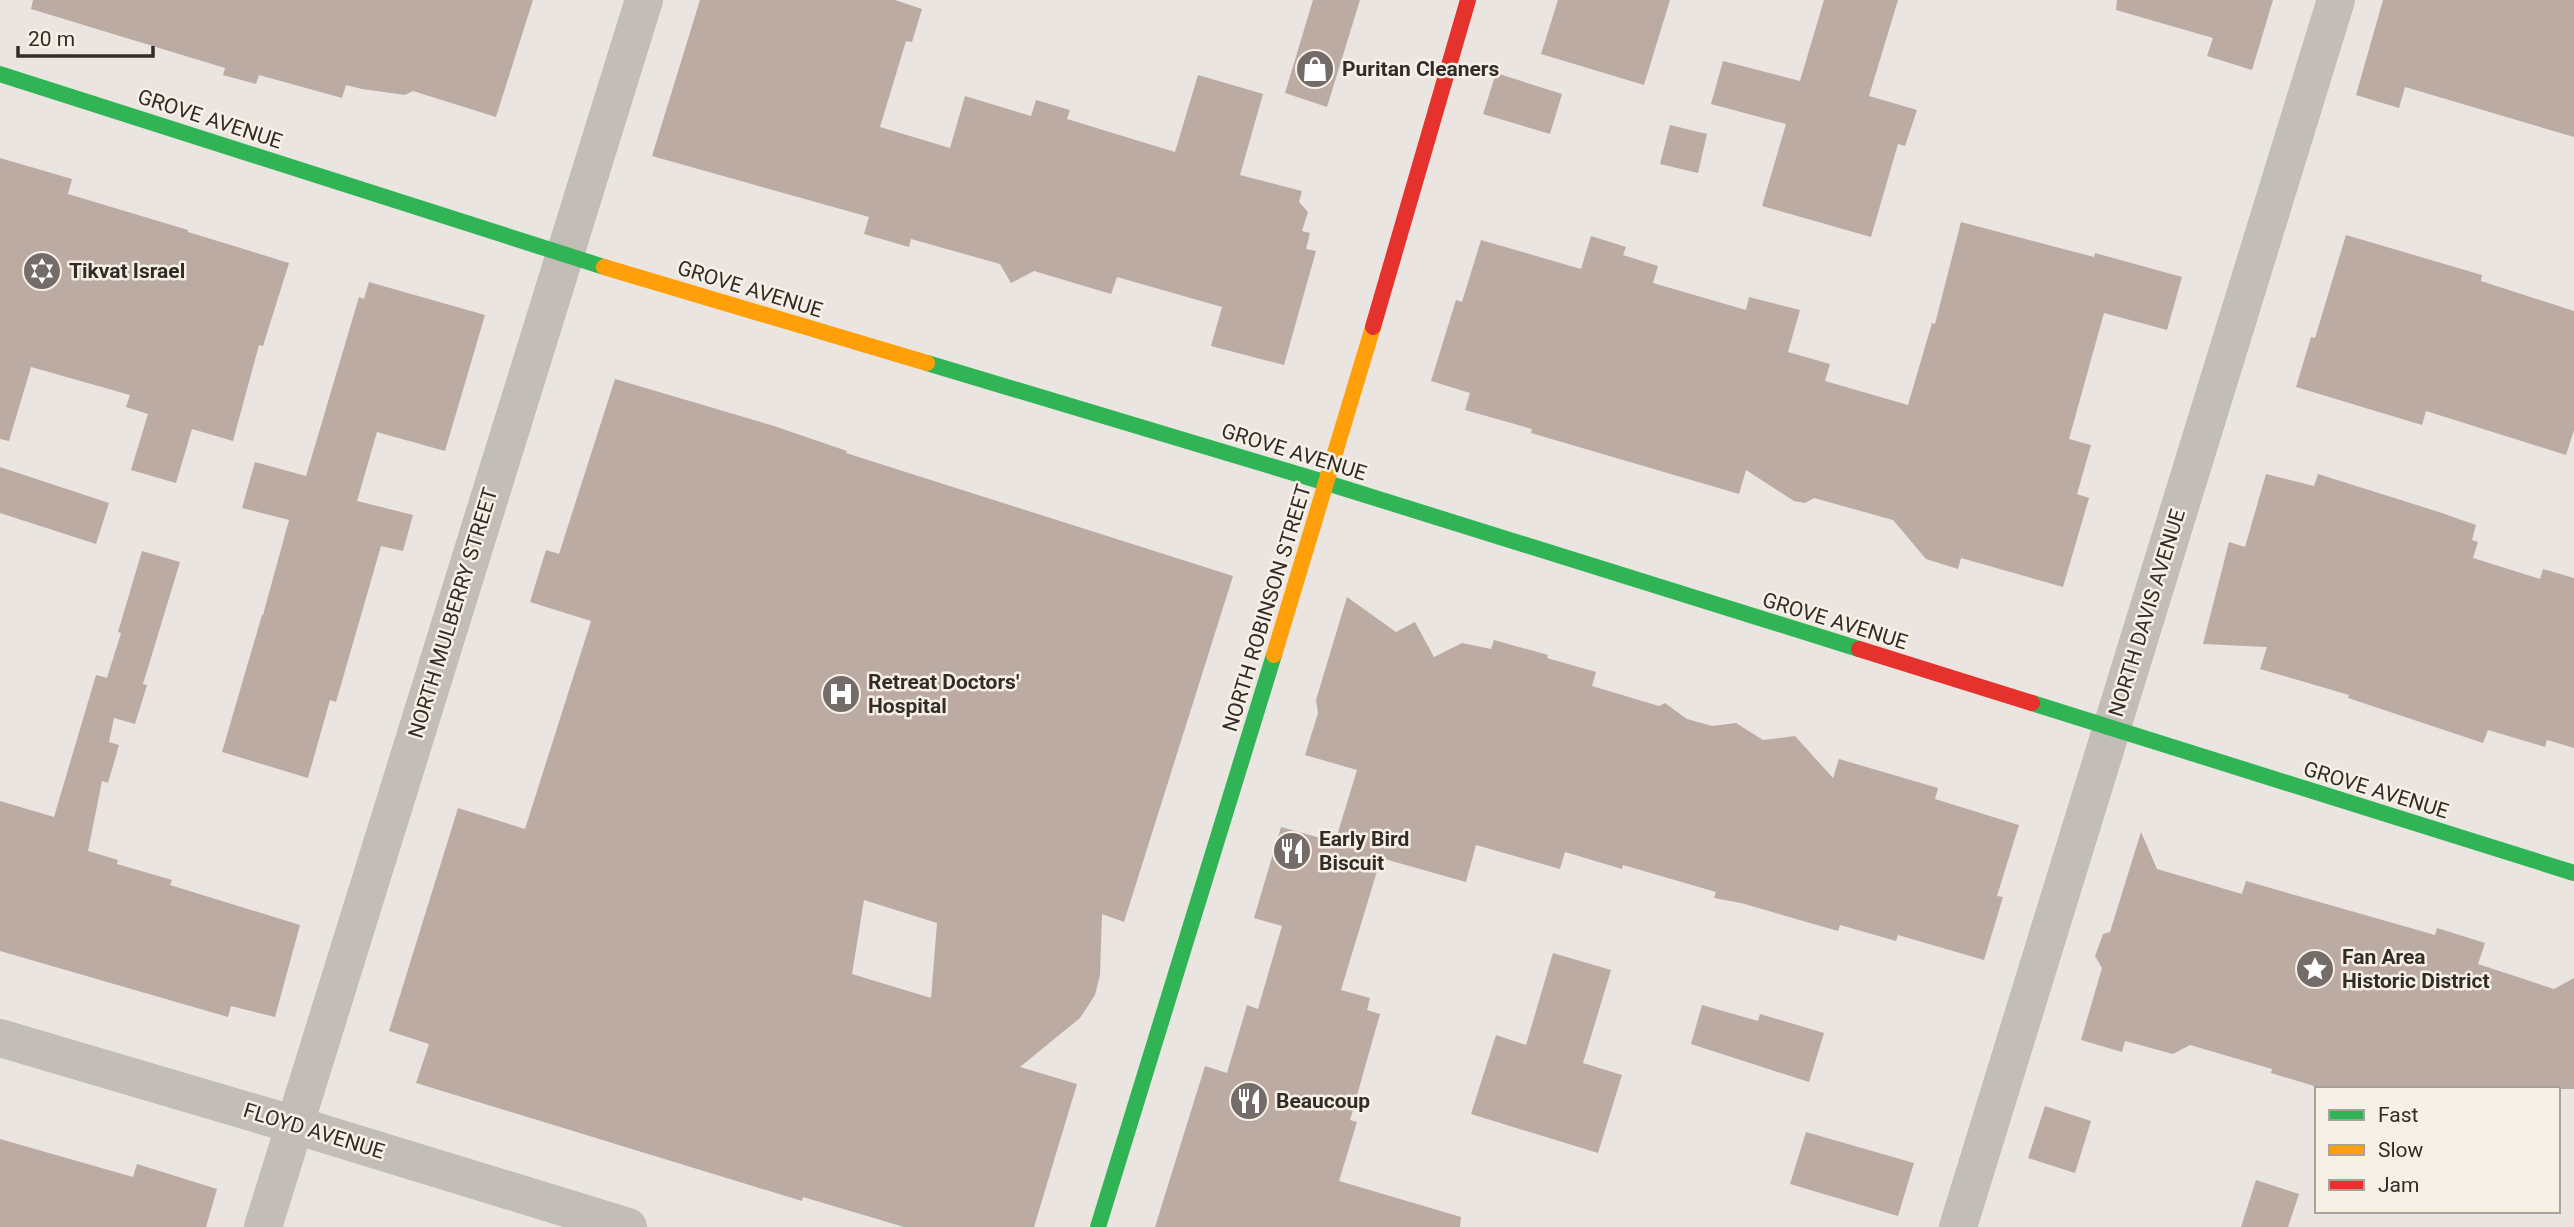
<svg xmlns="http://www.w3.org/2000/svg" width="2574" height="1227" viewBox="0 0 2574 1227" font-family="Roboto,sans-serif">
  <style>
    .building { fill: #bcaba3; fill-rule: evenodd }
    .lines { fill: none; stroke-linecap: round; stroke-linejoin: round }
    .street { stroke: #c3bdb8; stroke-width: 38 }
    .fast { stroke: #30b455; stroke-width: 16 }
    .slow { stroke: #ff9f0a; stroke-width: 16 }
    .jam { stroke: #e5322d; stroke-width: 16 }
    .labels { text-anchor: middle; stroke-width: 5; stroke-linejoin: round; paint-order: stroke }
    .poi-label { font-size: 21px; font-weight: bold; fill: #332b27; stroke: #f7f0e6; text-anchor: start }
    .street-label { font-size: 21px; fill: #332b27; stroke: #f7f0e6 }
  </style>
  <rect width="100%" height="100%" fill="#eae5e0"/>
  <!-- building -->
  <path class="building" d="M 33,0 L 533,0 L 496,117 L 413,91 L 405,95 L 362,89 L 346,85 L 342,98 L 259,75 L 256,84 L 223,75 L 225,68 L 31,9 Z
    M 700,0 L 895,0 L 922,9 L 912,42 L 906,41 L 880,127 L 950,148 L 965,96 L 1031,116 L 1036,100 L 1070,110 L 1067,119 L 1175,152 L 1198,75 L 1263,94 L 1240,175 L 1302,191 L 1299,202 L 1308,212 L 1302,231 L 1310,233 L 1306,249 L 1316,251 L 1284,365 L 1211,346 L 1222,307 L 1117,277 L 1111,294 L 1034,271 L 1011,283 L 1000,264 L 911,239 L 909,247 L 864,234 L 869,217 L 652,156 Z
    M 1313,0 L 1360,0 L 1327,107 L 1285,93 Z
    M 1558,0 L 1670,0 L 1644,85 L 1541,54 Z
    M 1824,0 L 1898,0 L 1869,96 L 1917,110 L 1905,146 L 1898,144 L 1871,237 L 1762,206 L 1786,124 L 1711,104 L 1723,61 L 1800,81 Z
    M 2117,0 L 2273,0 L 2252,70 L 2207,56 L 2213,38 L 2116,10 Z
    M 2383,0 L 2574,0 L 2574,137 L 2405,87 L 2399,108 L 2356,95 Z
    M 1496,73 L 1562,94 L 1550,134 L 1483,114 Z
    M 1670,125 L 1707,134 L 1698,173 L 1660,164 Z
    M 0,158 L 72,179 L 68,194 L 188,230 L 188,232 L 289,263 L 263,346 L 259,345 L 233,441 L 192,429 L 176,483 L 131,470 L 148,414 L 126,407 L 130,395 L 31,367 L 9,441 L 0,439 Z
    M 1961,222 L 2094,257 L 2095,253 L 2182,277 L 2167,330 L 2104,313 L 2069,439 L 2091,445 L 2077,494 L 2089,498 L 2063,587 L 1961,558 L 1958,569 L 1926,559 L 1893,520 L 1814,498 L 1805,503 L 1794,501 L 1746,470 L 1739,494 L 1531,433 L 1532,429 L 1465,410 L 1470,393 L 1431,381 L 1456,300 L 1462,302 L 1481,240 L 1581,269 L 1591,236 L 1626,247 L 1623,255 L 1658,266 L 1653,283 L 1746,310 L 1749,297 L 1800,310 L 1788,352 L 1830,364 L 1825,381 L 1908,405 L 1932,323 L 1935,324 Z
    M 2346,235 L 2482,275 L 2481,281 L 2574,311 L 2574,430 L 2566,455 L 2426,411 L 2422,425 L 2296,387 L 2311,337 L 2315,338 Z
    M 369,282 L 485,315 L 445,451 L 377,432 L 357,501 L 413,515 L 403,551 L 381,546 L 336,702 L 330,700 L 308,778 L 222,752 L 262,615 L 263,615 L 289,520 L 242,508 L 255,462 L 306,476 L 359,297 L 364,299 Z
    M 615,379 L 774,426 L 847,451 L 846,453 L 1233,576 L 1124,922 L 1102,914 L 1100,975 L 1095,995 L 1080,1018 L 1020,1067 L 1077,1084 L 1034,1227 L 904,1227 L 803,1197 L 802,1201 L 416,1083 L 429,1044 L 389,1031 L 458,808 L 525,829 L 591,621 L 530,602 L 546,550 L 559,554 ZM 864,900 L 937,923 L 931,998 L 852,974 Z
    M 0,467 L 109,503 L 96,544 L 0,513 Z
    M 2266,474 L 2314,486 L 2318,474 L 2439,512 L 2476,525 L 2472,540 L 2478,542 L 2473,558 L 2540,579 L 2543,569 L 2574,578 L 2574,748 L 2547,740 L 2545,747 L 2488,730 L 2483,743 L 2348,698 L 2349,695 L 2260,669 L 2267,647 L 2203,644 L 2229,542 L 2245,547 Z
    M 142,551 L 180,562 L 143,684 L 147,685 L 135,724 L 114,718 L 109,742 L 119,745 L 108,783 L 102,781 L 88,851 L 118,860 L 117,864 L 172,880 L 170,885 L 300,925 L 275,1017 L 231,1006 L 228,1017 L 0,951 L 0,801 L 54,817 L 96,675 L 107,678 L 121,633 L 118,632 Z
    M 1347,597 L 1396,632 L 1415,622 L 1434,657 L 1462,643 L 1491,649 L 1494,640 L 1548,655 L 1547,658 L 1596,672 L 1592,686 L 1659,706 L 1665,703 L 1687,719 L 1712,726 L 1736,723 L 1763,740 L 1795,736 L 1833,778 L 1839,759 L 1938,788 L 1935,799 L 2019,825 L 1997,896 L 2003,897 L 1984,960 L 1898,935 L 1896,941 L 1840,925 L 1838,931 L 1741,903 L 1714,898 L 1716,892 L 1623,865 L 1622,869 L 1565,852 L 1560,869 L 1476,845 L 1466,882 L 1381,858 L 1341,990 L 1370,998 L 1367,1010 L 1380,1014 L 1350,1120 L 1357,1122 L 1339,1181 L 1461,1217 L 1460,1227 L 1155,1227 L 1205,1066 L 1227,1073 L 1247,1005 L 1258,1009 L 1282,926 L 1254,918 L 1281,827 L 1335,842 L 1357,770 L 1305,755 L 1318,713 L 1316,700 Z
    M 2141,832 L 2157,869 L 2242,894 L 2246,881 L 2435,935 L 2437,928 L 2485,943 L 2478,964 L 2554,989 L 2574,978 L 2574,1089 L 2324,1089 L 2271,1073 L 2272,1069 L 2190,1045 L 2173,1054 L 2125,1041 L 2122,1052 L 2081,1040 L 2102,968 L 2095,956 L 2103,934 L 2110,932 Z
    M 1553,953 L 1611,970 L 1583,1063 L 1622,1075 L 1598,1153 L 1471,1114 L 1496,1035 L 1526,1045 Z
    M 1702,1005 L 1758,1021 L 1760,1014 L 1824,1033 L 1809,1082 L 1691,1044 Z
    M 2045,1106 L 2091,1121 L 2075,1173 L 2028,1158 Z
    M 1806,1132 L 1914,1163 L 1898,1216 L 1790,1184 Z
    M 0,1139 L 133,1177 L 137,1164 L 217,1189 L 206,1227 L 0,1227 Z
    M 2256,1180 L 2299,1194 L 2288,1227 L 2241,1227 Z"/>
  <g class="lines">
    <!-- street -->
    <path class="street" d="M 0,1038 L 295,1125 L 628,1227
      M 263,1227 L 644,0
      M 1958,1227 L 2336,0"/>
    <!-- fast -->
    <path class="fast" d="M 0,74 L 604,267
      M 927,363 L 1327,483 L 1859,649
      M 2032,703 L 2574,873
      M 1098,1227 L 1274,655"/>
    <!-- slow -->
    <path class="slow" d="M 604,267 L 927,363
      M 1274,655 L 1373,327"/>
    <!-- jam -->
    <path class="jam" d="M 1373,327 L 1468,0
      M 1859,649 L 2032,703"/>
  </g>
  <!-- icons -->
  <defs>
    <symbol id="shop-disc" viewBox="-11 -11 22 22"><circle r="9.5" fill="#736c68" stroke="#f7f0e6"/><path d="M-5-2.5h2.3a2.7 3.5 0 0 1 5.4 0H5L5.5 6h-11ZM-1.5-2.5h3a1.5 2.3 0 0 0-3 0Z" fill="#fff"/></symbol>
    <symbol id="synagogue-disc" viewBox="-11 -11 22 22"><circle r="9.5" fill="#736c68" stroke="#f7f0e6"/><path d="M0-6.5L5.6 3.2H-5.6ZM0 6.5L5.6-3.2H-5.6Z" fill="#fff"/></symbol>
    <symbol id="hospital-disc" viewBox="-11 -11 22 22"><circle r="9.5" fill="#736c68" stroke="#f7f0e6"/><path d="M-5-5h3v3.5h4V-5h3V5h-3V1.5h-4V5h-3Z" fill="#fff"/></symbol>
    <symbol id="restaurant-disc" viewBox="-11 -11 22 22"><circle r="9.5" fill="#736c68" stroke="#f7f0e6"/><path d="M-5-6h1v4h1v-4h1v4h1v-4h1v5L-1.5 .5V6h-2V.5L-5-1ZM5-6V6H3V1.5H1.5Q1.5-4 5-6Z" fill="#fff"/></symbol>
    <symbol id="sight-disc" viewBox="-11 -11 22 22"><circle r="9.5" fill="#736c68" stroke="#f7f0e6"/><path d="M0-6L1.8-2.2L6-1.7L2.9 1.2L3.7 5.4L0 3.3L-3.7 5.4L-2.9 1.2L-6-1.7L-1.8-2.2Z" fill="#fff"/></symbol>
  </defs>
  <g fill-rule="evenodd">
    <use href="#shop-disc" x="1293" y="47" width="44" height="44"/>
    <use href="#synagogue-disc" x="20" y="249" width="44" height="44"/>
    <use href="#hospital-disc" x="819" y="672" width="44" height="44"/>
    <use href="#restaurant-disc" x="1270" y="829" width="44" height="44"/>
    <use href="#sight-disc" x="2293" y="947" width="44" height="44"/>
    <use href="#restaurant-disc" x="1227" y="1079" width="44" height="44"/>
  </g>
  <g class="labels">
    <!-- poi labels -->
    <g class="poi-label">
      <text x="1342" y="76">Puritan Cleaners</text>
      <text x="69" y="278">Tikvat Israel</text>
      <text x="868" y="689">Retreat Doctors'<tspan x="868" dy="24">Hospital</tspan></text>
      <text x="1319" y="846">Early Bird<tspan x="1319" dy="24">Biscuit</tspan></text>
      <text x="2342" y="964">Fan Area<tspan x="2342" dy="24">Historic District</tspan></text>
      <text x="1276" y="1108">Beaucoup</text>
    </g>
    <!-- street labels -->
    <g class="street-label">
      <text transform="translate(210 119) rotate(18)" y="7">GROVE AVENUE</text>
      <text transform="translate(750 289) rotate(17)" y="7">GROVE AVENUE</text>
      <text transform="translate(1294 452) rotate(17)" y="7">GROVE AVENUE</text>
      <text transform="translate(1267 608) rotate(-73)" y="7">NORTH ROBINSON STREET</text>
      <text transform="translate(453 613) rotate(-73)" y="7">NORTH MULBERRY STREET</text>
      <text transform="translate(2147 613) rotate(-73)" y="7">NORTH DAVIS AVENUE</text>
      <text transform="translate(1835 621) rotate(17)" y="7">GROVE AVENUE</text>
      <text transform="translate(2376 790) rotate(17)" y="7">GROVE AVENUE</text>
      <text transform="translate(314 1131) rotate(17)" y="7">FLOYD AVENUE</text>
    </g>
  </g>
  <!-- legend -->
  <rect x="2315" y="1087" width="245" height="126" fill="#f7f0e6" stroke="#a9a19a" stroke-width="2"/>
  <rect x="2329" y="1110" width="35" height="10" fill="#30b455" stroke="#a9a19a" stroke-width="2"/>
  <text x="2378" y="1122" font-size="21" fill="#332b27">Fast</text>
  <rect x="2329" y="1145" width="35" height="10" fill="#ff9f0a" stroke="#a9a19a" stroke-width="2"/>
  <text x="2378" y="1157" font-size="21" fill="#332b27">Slow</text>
  <rect x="2329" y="1180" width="35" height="10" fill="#e5322d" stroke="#a9a19a" stroke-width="2"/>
  <text x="2378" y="1192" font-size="21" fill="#332b27">Jam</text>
  <!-- scale -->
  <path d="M18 46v10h135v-10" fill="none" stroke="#332b27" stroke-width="3.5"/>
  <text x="28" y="46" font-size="21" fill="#332b27" stroke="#f7f0e6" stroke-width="5" paint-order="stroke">20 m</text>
</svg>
